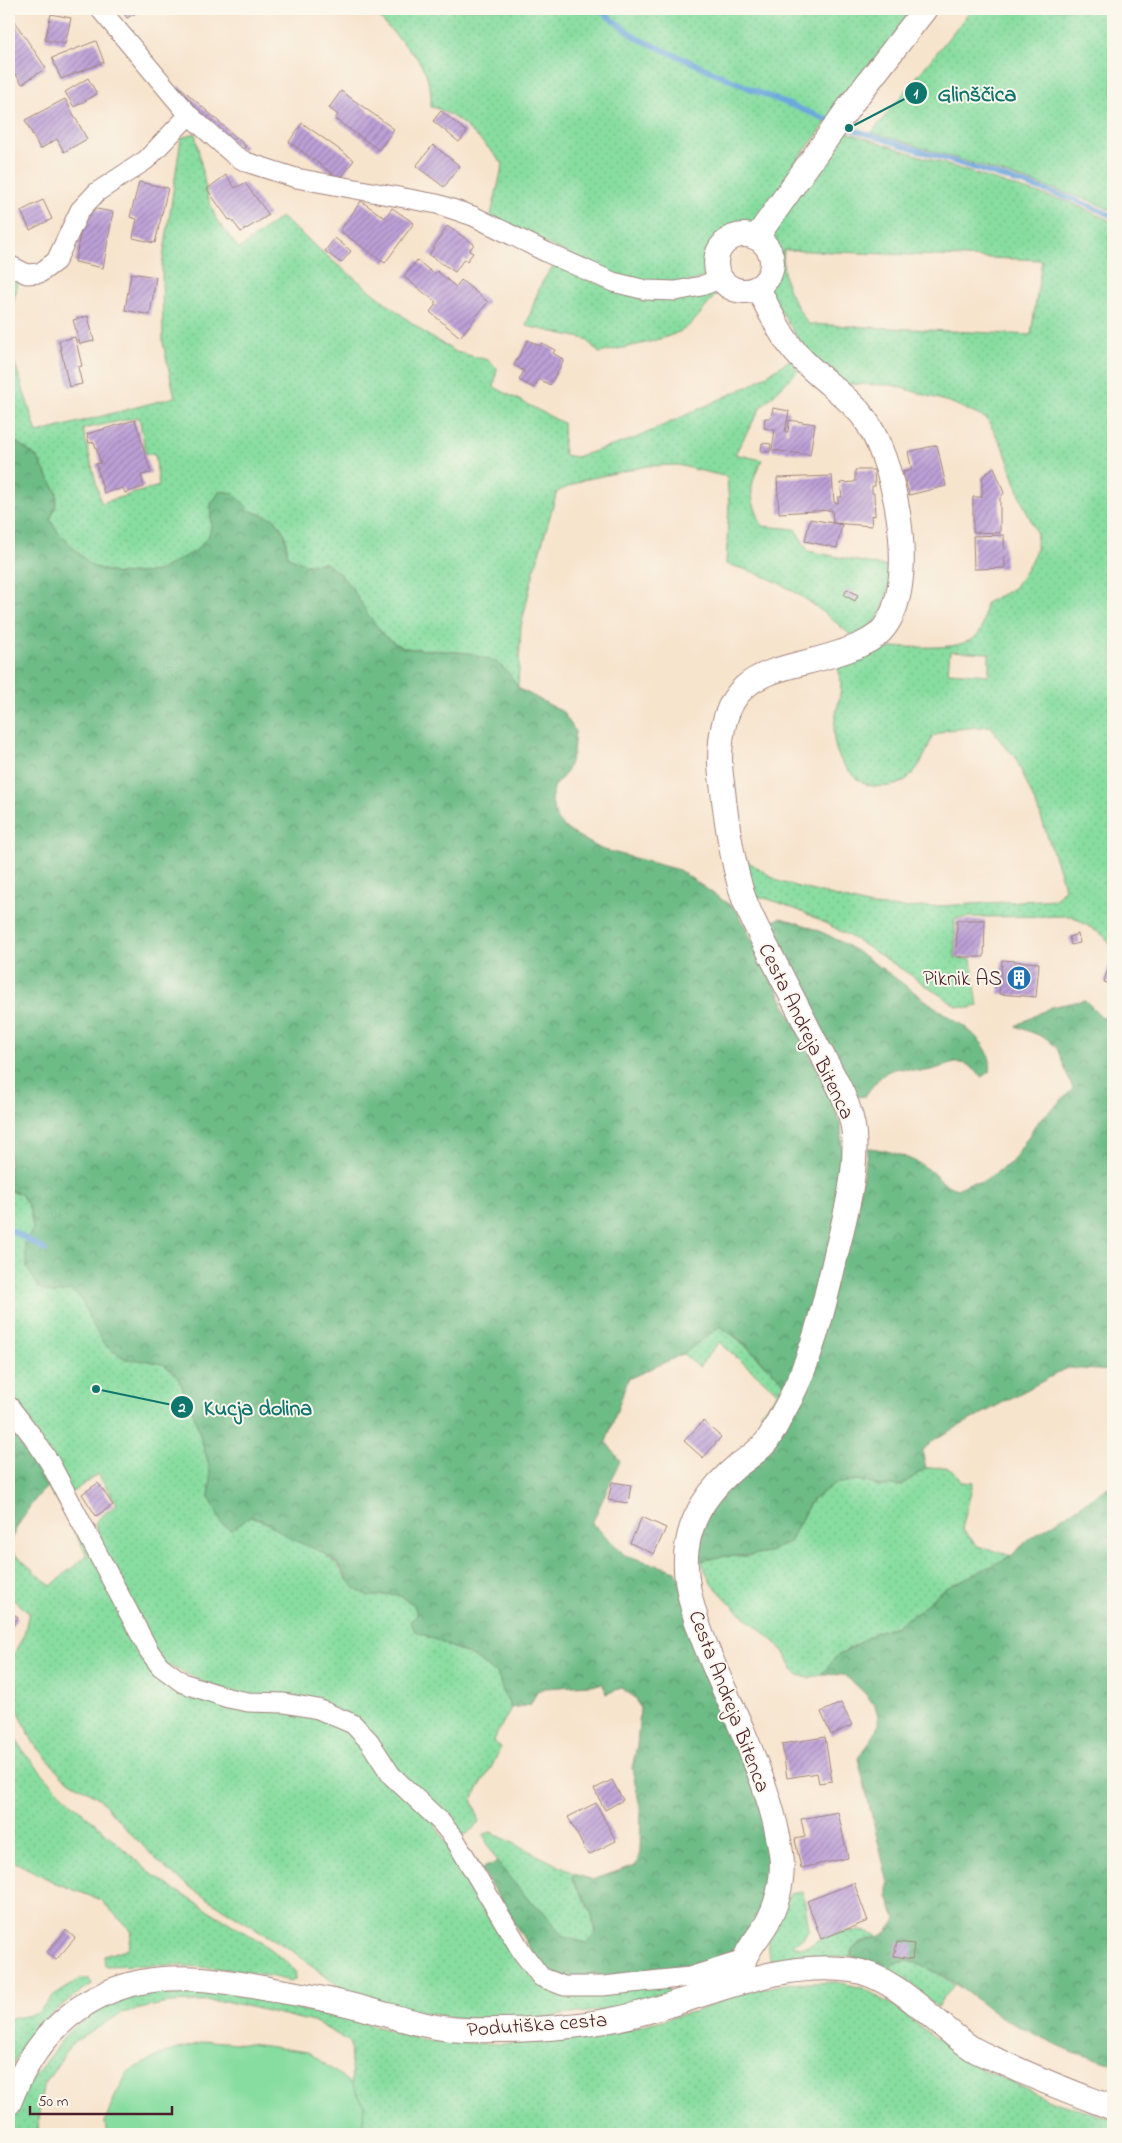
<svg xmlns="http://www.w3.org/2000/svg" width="1122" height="2143" viewBox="0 0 1122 2143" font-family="'Indie Flower',sans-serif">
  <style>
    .grass { fill: url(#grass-dots); stroke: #687e66; fill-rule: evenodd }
    .forest { fill: url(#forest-crowns); stroke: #5c6e58 }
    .park { fill: #87dda0; stroke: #687e66 }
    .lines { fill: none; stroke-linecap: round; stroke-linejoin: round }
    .stream { stroke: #6da7dd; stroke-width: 5.5 }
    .building { fill: url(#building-hatch) }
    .minor-casing { stroke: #a0827c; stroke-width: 21 }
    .tertiary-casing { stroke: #a0827c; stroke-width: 26 }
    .minor { stroke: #fff; stroke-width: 19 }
    .tertiary { stroke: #fff; stroke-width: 24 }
    .labels { text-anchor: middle; stroke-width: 4; stroke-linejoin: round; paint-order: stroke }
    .poi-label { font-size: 21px; fill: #4a1f2b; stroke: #fbf7ec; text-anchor: end }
    .street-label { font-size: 21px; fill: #4a1f2b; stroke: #fbf7ec }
    .leader { fill: none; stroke: #0f766e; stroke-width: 2 }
    .callout-dot { fill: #0f766e; stroke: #fbf7ec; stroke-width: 2 }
    .mark-label { font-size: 15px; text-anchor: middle; font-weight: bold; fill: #fff }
    .callout-label { font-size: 22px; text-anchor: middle; font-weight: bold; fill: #0f766e; stroke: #fbf7ec; stroke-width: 4; stroke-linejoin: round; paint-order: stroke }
  </style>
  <defs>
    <pattern id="grass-dots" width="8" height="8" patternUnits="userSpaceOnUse" patternTransform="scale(1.25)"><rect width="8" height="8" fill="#87dda0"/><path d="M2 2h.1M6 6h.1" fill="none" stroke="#76bd8a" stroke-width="1.8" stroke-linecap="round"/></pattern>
    <pattern id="forest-crowns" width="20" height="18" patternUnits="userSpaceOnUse" patternTransform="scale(1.25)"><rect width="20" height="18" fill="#6dbc86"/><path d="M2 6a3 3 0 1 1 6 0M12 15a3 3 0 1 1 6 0" fill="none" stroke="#5c986e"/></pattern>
    <pattern id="building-hatch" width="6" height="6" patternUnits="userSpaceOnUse" patternTransform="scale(1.25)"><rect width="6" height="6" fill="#bca0d7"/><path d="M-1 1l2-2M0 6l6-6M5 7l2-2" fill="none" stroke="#9b82af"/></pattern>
  </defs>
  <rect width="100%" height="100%" fill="#fbf7ec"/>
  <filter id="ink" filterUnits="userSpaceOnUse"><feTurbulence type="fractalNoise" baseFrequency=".02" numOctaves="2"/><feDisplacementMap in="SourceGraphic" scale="10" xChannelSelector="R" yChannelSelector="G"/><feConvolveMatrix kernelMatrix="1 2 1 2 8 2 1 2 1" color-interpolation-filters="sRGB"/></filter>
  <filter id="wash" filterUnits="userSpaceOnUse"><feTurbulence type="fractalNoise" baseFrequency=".0096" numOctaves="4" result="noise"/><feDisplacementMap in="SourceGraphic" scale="20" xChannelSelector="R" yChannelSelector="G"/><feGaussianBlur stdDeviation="1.12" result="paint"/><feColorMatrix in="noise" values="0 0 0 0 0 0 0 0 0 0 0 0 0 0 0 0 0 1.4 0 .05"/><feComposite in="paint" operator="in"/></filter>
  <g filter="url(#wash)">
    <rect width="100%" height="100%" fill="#f7e4cd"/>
    <!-- grass -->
    <path class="grass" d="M 371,9 L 916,9 L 795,163 L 753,231 C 719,231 710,243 710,276 L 685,283 L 635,283 L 490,219 L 503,164 C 487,146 454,110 431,107 L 431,92 L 426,73 L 417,58 Z
      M 972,9 L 1113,9 L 1113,211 L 1088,200 L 872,132 Z
      M 843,131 L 1022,189 L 1069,202 L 1113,222 L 1113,948 L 1104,936 L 1072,916 L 972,917 L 955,919 L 955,958 L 971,959 L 978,1006 L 970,1008 L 956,1006 C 897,966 822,911 753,895 L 742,858 L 780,882 L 871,906 L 905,908 L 1056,899 L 1065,888 L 1040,814 L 1015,756 L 1004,746 L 991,726 L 946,730 L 932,737 C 925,757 913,784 889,786 C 873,788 862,785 851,773 C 830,751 832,733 838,705 C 839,699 841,692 841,686 C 841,680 839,673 838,667 C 854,663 869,652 885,649 C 912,643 966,656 981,630 C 984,623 984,611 986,603 L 1014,588 L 1027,569 L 1036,550 L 1037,534 L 1022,501 L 1004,449 L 987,419 L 952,403 L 892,385 L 841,384 L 798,339 L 767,288 L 775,277 L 776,259 L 771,243 L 775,228 ZM 784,250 L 1042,260 L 1031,335 L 808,324 C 792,298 780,282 784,250 ZM 950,651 L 989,653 L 989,675 L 948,672 Z
      M 195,133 L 207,194 L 216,219 L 239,249 L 281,217 L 339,266 L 426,334 L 456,352 L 488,360 L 497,368 L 494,387 L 563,423 L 564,455 L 576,457 L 634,439 L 753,384 L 790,360 L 798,371 L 761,407 L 735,454 L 762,460 C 747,489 750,496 762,526 L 795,529 L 808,551 L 893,568 L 884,606 L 869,632 L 854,638 C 812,601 780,577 726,564 L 729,503 L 727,477 L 678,465 L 647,466 L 583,480 L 557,492 L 534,571 L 521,626 L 518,688 L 509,673 L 469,653 L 403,648 L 385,637 L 326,563 L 305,564 L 288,557 L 285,534 L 266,516 L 251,511 L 233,493 L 220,491 L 211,504 L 211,527 L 209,535 L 198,550 L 156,572 L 117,574 L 91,566 L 58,532 L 50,520 L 55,508 L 57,493 L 37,457 L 9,437 L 9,345 L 37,433 L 175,397 L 163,343 L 162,266 L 181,138 ZM 139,417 L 146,454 L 155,454 L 159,486 L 101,503 L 83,429 Z
      M 556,264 L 601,285 L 714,288 L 717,293 C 706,306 694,325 679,332 C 654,343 625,347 599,353 L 586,339 L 526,326 C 534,305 539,279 556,264 Z
      M 9,271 L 18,283 L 9,319 Z
      M 9,1190 L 21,1194 L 30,1209 L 33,1229 L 25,1244 L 27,1267 L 39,1288 L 54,1294 L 71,1290 L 81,1298 L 92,1324 L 125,1359 L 150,1360 L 165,1365 L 178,1377 L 193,1412 L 209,1465 L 211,1479 L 209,1496 L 222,1524 L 232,1530 L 251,1516 L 262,1520 L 298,1542 L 320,1550 L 338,1565 L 347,1580 L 373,1596 L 397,1594 L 414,1605 L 417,1614 L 415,1631 L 472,1656 L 498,1675 L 503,1692 L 511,1708 L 493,1741 L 501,1747 L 491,1768 L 472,1799 L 480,1822 L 467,1834 L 458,1835 L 399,1776 L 352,1718 L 237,1697 L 162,1663 L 108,1561 L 95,1524 L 97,1520 L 117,1504 L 98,1474 L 71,1493 L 9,1400 Z
      M 720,1326 L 739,1340 L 790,1388 L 766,1420 L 761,1413 L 778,1393 L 719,1342 L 699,1367 L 683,1354 Z
      M 46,1464 L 159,1670 L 348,1727 L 432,1820 L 515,1951 L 668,1985 L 671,1994 L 613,2009 L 514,2021 L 448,2017 L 361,1999 L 345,1991 L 294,1952 L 198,1893 L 166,1869 L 129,1832 L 99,1798 L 62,1776 L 33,1742 L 17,1708 L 17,1685 L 10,1661 L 24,1635 L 29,1612 L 9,1597 L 9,1549 L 51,1586 L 87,1555 L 59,1503 L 36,1472 Z
      M 946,1467 L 957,1474 L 961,1482 L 973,1483 L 962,1529 L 978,1546 L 1012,1556 L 942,1590 L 920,1610 L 897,1626 L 876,1632 L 836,1657 L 822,1674 L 808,1678 L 796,1674 L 783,1651 L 775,1642 L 735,1608 L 711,1583 L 701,1561 L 723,1556 L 745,1556 L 769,1552 L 789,1542 L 811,1501 L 834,1484 L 858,1480 L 880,1486 L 902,1485 L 926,1468 Z
      M 9,1728 L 25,1754 L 56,1788 L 147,1870 L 172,1888 L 262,1943 L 289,1964 L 296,1973 L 295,1979 L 290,1981 C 229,1965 167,1964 105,1966 L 104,1956 L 129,1948 L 132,1932 L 101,1900 L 56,1883 L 9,1859 Z
      M 491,1832 L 575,1874 L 571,1878 L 591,1911 L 596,1933 L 587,1943 L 563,1937 L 543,1911 L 526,1897 L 511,1880 L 497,1862 L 483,1835 Z
      M 803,1891 L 809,1929 L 803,1938 L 792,1945 C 811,1951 810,1942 825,1937 C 841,1931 864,1927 878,1937 L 861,1942 L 852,1949 L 852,1956 L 771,1961 C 760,1939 780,1913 790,1893 Z
      M 907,1961 C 923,1964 941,1974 954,1985 L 937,2007 L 910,1983 L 889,1969 L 895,1963 Z
      M 80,1979 L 89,1979 L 92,1984 C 68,1999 42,2020 25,2043 C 18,2052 14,2064 9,2074 L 9,2019 L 36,2014 L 54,1996 Z
      M 836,1982 L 863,1988 L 894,2006 L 965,2061 L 1054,2102 L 1113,2119 L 1113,2134 C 1108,2134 1102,2135 1097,2134 C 1072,2131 1051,2116 1028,2134 L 362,2134 L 364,2105 L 352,2084 L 350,2042 L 317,2023 L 225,2001 L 167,2003 L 122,2013 L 71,2044 L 43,2087 L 38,2120 L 39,2134 L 9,2134 L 9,2125 L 23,2091 L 69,2031 L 103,2007 L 125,1997 L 149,1992 L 186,1989 L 227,1992 L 323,2015 L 348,2018 L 425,2041 L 499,2044 L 557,2041 L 617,2032 L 696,2011 L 740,1994 L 784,1984 Z"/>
    <!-- forest -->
    <path class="forest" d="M 9,437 L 37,457 L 57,493 L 55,508 L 50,520 L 58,532 L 91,566 L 117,574 L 156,572 L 197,550 L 209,535 L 211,527 L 211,504 L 220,491 L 233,493 L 251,511 L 275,519 L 285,534 L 288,557 L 305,564 L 326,563 L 341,575 L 352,588 L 367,613 L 385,637 L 403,648 L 469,653 L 496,662 L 509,673 L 518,688 L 563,712 L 575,731 L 573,753 L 566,773 L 555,785 L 551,799 L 557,820 L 569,831 L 601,849 L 679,870 L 737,910 L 830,1094 L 841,1127 L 843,1166 L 834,1226 L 790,1388 L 740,1340 L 720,1326 L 683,1354 L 628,1379 L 606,1442 L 620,1461 L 592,1523 L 625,1555 L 676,1571 L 762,1806 L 771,1851 L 768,1901 L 742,1947 L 678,1972 L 564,1981 L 543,1970 L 481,1869 L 497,1862 L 526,1897 L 543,1911 L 563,1937 L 586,1943 L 596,1933 L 591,1911 L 571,1877 L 575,1874 L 592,1880 L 636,1865 L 640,1852 L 641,1812 L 632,1768 L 637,1746 L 640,1709 L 636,1698 L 621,1688 L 606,1694 L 603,1684 L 545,1688 L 537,1691 L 530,1705 L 511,1708 L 503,1692 L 498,1675 L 472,1656 L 415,1631 L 410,1621 L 417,1614 C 415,1606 413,1604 406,1599 C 388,1588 378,1601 362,1593 C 349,1587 346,1573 338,1564 C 326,1552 312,1548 298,1542 C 281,1534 268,1521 251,1516 L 232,1530 L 222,1524 L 209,1496 L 211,1479 L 209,1465 L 193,1412 L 178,1377 L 165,1365 L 150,1361 L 125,1359 L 105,1345 L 92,1324 L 81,1298 L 71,1290 L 54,1294 L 39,1288 L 27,1267 L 25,1244 L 33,1229 L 30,1209 L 21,1194 L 9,1190 Z
      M 780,918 C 850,933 903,989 962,1025 C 978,1037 993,1051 990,1072 L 981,1077 C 961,1051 950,1068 925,1071 C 915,1072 903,1067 894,1069 C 882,1072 872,1087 865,1096 L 854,1097 L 765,925 Z
      M 1085,1000 L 1102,1017 L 1113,1016 L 1113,1371 L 1067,1368 L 935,1439 L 922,1451 L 926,1468 L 902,1485 L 880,1486 L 858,1480 L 834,1484 L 811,1501 L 789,1542 L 769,1552 L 745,1556 L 723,1556 L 701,1561 L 695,1549 L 703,1518 L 731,1485 L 770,1449 L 859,1195 L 868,1148 C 886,1149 913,1158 928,1169 C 939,1178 943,1185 957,1189 L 972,1182 L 980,1183 L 1012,1162 L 1037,1123 L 1073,1089 L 1057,1048 L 1046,1038 L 1016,1026 L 1051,1007 Z
      M 9,1412 L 46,1464 L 36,1472 L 47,1487 C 30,1502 19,1523 9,1543 Z
      M 1113,1484 L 1113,2064 L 1071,2051 L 1005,2020 L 944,1976 L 916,1963 L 907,1961 L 895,1963 L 889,1969 L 852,1956 L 852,1949 C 871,1934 883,1943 896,1919 L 888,1896 L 888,1883 L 858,1758 C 864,1750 870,1743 874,1735 C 889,1710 861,1689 844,1675 L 822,1674 L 836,1657 L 876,1632 L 897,1626 L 920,1610 L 942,1590 L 1011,1556 L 1029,1539 Z"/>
    <!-- park -->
    <path class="park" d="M 209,2041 L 250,2044 L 308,2052 L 352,2084 L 364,2105 L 362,2134 L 107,2134 L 105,2122 L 116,2094 L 129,2071 L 164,2053 Z"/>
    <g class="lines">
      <!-- stream -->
      <path class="stream" d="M 598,9 L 637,38 L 753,90 L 831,121
        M 842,126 L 1075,200 L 1113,216
        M 9,1229 L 45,1250"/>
    </g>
    <g id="blocks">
      <!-- building -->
      <path class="building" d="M 121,9 L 143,9 L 127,18 Z
        M 51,14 L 71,18 L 65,44 L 45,40 Z
        M 14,21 L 46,68 L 22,84 L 9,64 L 9,24 Z
        M 96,41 L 104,62 L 61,79 L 52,58 Z
        M 88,78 L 97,94 L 74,107 L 65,92 Z
        M 179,86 L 246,146 L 242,151 L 175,91 Z
        M 341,91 L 394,129 L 379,150 L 335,119 L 338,115 L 329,108 Z
        M 65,99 L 87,139 L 64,152 L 57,139 L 40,149 L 25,120 Z
        M 441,111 L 467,132 L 459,142 L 433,121 Z
        M 302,123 L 354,160 L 340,179 L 289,142 Z
        M 433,145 L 460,166 L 444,187 L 416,166 Z
        M 226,175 L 235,188 L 245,183 L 269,215 L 241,232 L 231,219 L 229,220 L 207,189 Z
        M 139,182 L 168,188 L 155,243 L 133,238 L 137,219 L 130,217 Z
        M 43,200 L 52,219 L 30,230 L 21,211 Z
        M 361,201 L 385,218 L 392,208 L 414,223 L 385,263 L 340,231 Z
        M 91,208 L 113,212 L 103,268 L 75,262 L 84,214 L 90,215 Z
        M 447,226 L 474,244 L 469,251 L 473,253 L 467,261 L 464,259 L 455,272 L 429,255 Z
        M 335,238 L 351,251 L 341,263 L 325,251 Z
        M 417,260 L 434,274 L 437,271 L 456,287 L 461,280 L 488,302 L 460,337 L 430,312 L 437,303 L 404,277 Z
        M 131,273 L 156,277 L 150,315 L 125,310 Z
        M 88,316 L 94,341 L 80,344 L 73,320 Z
        M 75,337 L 82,366 L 78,367 L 82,384 L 69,387 L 59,341 Z
        M 528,340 L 540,346 L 542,343 L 555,350 L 553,353 L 564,360 L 550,385 L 539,379 L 534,388 L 519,380 L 524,371 L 514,365 Z
        M 773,408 L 789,411 L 785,432 L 788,432 L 789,420 L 815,424 L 810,455 L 772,450 L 775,430 L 764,428 L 765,418 L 771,418 Z
        M 135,420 L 151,473 L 141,475 L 144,487 L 125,493 L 123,488 L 104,493 L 96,464 L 101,463 L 94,442 L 89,443 L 87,434 Z
        M 762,443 L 771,444 L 770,452 L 761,451 Z
        M 937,445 L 946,486 L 909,495 L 903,472 L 912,470 L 908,452 Z
        M 994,467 L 1004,493 L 1000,498 L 1000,533 L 973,532 L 973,497 L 982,497 L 982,477 Z
        M 855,470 L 874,470 L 875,486 L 872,486 L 872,493 L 874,493 L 875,516 L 871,515 L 872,526 L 833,523 L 842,525 L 837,548 L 805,541 L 810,519 L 833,523 L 832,510 L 779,513 L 777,478 L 832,476 L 834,502 L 838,503 L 838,497 L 842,497 L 840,483 L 855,482 Z
        M 1004,535 L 1005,568 L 974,569 L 973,536 Z
        M 847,589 L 858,595 L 855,601 L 844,595 Z
        M 957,920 L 985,920 L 984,957 L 956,957 Z
        M 1078,934 L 1080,943 L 1071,945 L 1069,937 Z
        M 1111,957 L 1113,958 L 1113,985 L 1104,982 Z
        M 1002,960 L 1039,963 L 1036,997 L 999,994 Z
        M 703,1421 L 721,1437 L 703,1458 L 684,1441 Z
        M 612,1482 L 631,1485 L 628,1503 L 608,1500 Z
        M 98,1483 L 113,1505 L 96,1516 L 82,1494 Z
        M 642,1517 L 666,1528 L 654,1554 L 630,1543 Z
        M 9,1611 L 18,1617 L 9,1631 Z
        M 841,1703 L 852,1725 L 831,1735 L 821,1712 Z
        M 825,1737 L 832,1781 L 819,1783 L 817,1773 L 787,1778 L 782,1744 Z
        M 612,1780 L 623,1800 L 605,1810 L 594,1789 Z
        M 596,1803 L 616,1841 L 588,1855 L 568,1817 Z
        M 838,1812 L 848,1858 L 801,1868 L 795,1839 L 805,1837 L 801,1819 Z
        M 854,1883 L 868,1921 L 821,1939 L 807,1901 Z
        M 66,1930 L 75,1938 L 56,1960 L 47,1952 Z
        M 897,1942 L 914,1944 L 912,1959 L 894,1956 Z"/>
    </g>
  </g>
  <g filter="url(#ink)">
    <use href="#blocks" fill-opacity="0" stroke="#a0827c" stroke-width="1"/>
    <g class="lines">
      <defs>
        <path id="minor" d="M 100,9 L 189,115 L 234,155 L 246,162 L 296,178 L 437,204 L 473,216 L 548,253 L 613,282 L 646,290 L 676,291 L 701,286 L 720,279
          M 9,265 L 27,274 L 40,273 L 56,261 L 80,210 L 97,192 L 146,160 L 189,115
          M 9,1406 L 33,1437 L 50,1463 L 149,1651 L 160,1666 L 183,1683 L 228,1698 L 248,1702 L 284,1703 L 318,1709 L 353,1724 L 369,1741 L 391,1775 L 440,1821 L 454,1838 L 522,1952 L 541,1977 L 564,1986 L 603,1986 L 689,1977 L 744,1960"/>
        <path id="tertiary" d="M716 263a28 28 0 1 1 56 0a28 28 0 1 1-56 0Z
          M 756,238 L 852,103 L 925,9
          M 742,1980 C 743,1974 742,1967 744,1961 C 748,1946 763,1933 769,1919 C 779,1900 784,1874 781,1853 C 775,1811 759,1770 743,1732 C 722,1681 678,1602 687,1547 C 692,1513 711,1488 737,1466 C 747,1459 759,1451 767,1441 C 772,1434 777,1424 781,1416 C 811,1365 824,1307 837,1250 C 846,1213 857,1173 854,1134 C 851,1100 827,1066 812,1036 C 796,1004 779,972 763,940 C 756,926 748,911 743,896 C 733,864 728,832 724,800 C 723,787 720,774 720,761 C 720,655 789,677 860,645 C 872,640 883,632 889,620 C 917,572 895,458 862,415 C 843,392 817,377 798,355 C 781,337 769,310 758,288
          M 9,2103 C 32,2042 76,1995 141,1982 C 186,1973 230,1982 274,1990 C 306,1995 338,2001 369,2010 C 400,2018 432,2029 464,2030 C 514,2031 567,2029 616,2019 C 695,2004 768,1959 852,1970 C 897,1976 936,2026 973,2049 C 983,2055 995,2059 1006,2064 C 1041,2081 1077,2094 1113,2108"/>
      </defs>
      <!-- minor casing -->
      <use href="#minor" class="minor-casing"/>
      <!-- tertiary casing -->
      <use href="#tertiary" class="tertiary-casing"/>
      <!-- minor -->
      <use href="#minor" class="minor"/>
      <!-- tertiary -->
      <use href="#tertiary" class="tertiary"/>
    </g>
  </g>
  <!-- icons -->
  <defs>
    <symbol id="building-disc" viewBox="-11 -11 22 22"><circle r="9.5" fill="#1f6fb2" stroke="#fbf7ec"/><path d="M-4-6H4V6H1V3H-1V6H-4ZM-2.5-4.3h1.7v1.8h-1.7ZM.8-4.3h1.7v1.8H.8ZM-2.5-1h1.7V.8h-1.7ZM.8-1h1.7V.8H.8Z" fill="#fff"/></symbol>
  </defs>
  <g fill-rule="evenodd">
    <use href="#building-disc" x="1005" y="964" width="28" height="28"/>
  </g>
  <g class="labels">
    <!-- poi labels -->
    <g class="poi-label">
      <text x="1002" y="985">Piknik AS</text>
    </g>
    <!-- street labels -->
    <g class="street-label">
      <text transform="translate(807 1031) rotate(64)" y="7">Cesta Andreja Bitenca</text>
      <text transform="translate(730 1701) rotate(69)" y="7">Cesta Andreja Bitenca</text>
      <text transform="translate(537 2024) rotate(-4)" y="7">Podutiška cesta</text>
    </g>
  </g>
  <!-- callouts -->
  <path class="leader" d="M849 128L916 93M96 1389L182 1407"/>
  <g class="callout-dot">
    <circle cx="849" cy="128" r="5"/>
    <circle cx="96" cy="1389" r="5"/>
    <circle cx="916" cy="93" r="12"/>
    <circle cx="182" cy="1407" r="12"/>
  </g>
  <g class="mark-label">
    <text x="916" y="98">1</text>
    <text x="182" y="1412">2</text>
  </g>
  <g class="callout-label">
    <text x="977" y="101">Glinščica</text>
    <text x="258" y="1415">Kucja dolina</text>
  </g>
  <!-- margin -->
  <rect width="1122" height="2143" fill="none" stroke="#fbf7ec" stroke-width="30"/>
  <!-- scale -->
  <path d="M30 2106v8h142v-8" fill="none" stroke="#4a1f2b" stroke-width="2.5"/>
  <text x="38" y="2106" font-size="15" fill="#4a1f2b" stroke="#fbf7ec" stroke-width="4" paint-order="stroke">50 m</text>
</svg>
